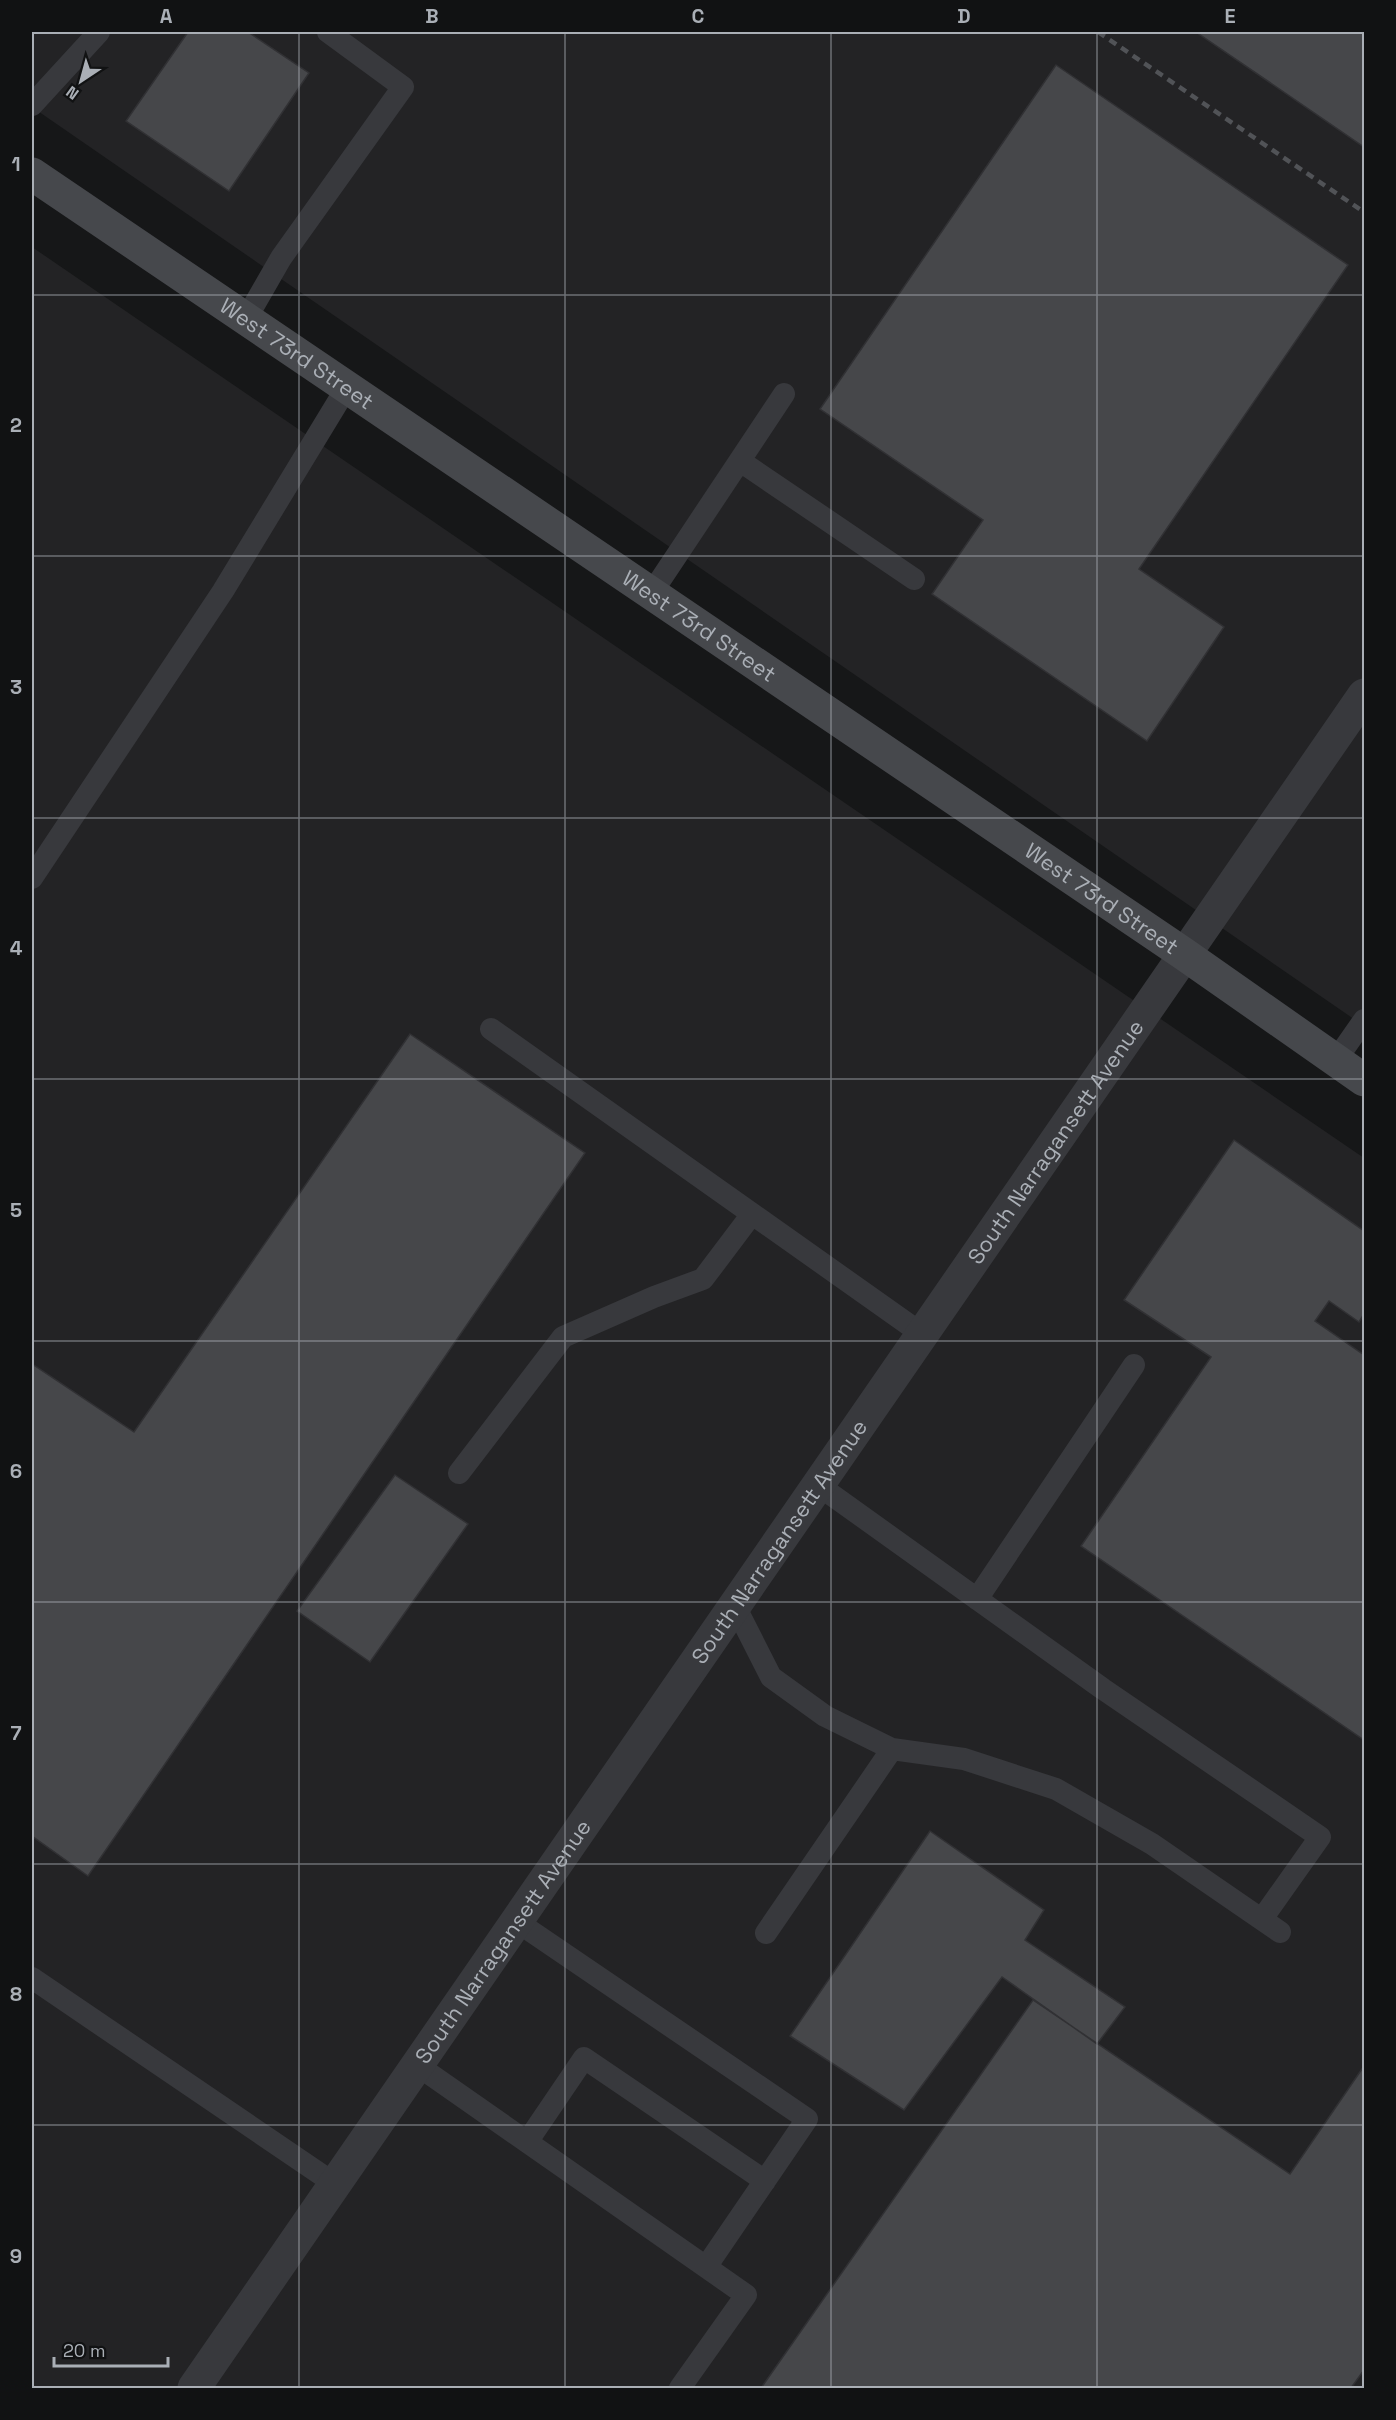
<svg xmlns="http://www.w3.org/2000/svg" width="1396" height="2420" viewBox="0 0 1396 2420" font-family="'Space Grotesk',sans-serif">
  <style>
    .built { fill: #232325 }
    .building { fill: #46474a; stroke: #313134; stroke-width: 1.5 }
    .lines { fill: none; stroke-linecap: round; stroke-linejoin: round }
    .lane { stroke: #38393d; stroke-width: 22 }
    .street { stroke: #38393d; stroke-width: 33 }
    .secondary { stroke: #46484c; stroke-width: 33 }
    .rail { stroke: #515357; stroke-width: 4.5; stroke-dasharray: 8 6; stroke-linecap: butt }
    .grid { fill: none; stroke: #aaafb6; stroke-width: 1.5; stroke-opacity: 0.55 }
    .labels { text-anchor: middle; stroke-width: 6; stroke-linejoin: round; paint-order: stroke }
    .street-label { font-size: 22px; fill: #aaafb6; stroke: #111213 }
    .neatline { fill: none; stroke: #aaafb6; stroke-width: 2 }
    .grid-label { font-size: 20px; text-anchor: middle; font-weight: bold; fill: #aaafb6 }
  </style>
  <rect width="100%" height="100%" fill="#161718"/>
  <!-- built -->
  <path class="built" d="M 32,32 L 1364,32 L 1364,1026 L 32,107 Z
    M 32,247 L 1364,1158 L 1364,2388 L 32,2388 Z"/>
  <!-- building -->
  <path class="building" d="M 188,32 L 248,32 L 309,73 L 229,191 L 126,121 Z
    M 1196,32 L 1364,32 L 1364,147 Z
    M 1056,65 L 1348,265 L 1139,569 L 1224,627 L 1147,741 L 932,594 L 983,520 L 820,409 Z
    M 410,1034 L 585,1153 L 88,1876 L 32,1836 L 32,1364 L 134,1432 Z
    M 1234,1140 L 1364,1231 L 1364,1314 L 1359,1322 L 1329,1301 L 1315,1321 L 1364,1355 L 1364,1740 L 1081,1546 L 1211,1357 L 1124,1300 Z
    M 395,1475 L 468,1524 L 370,1662 L 297,1611 Z
    M 930,1831 L 1044,1910 L 1025,1940 L 1125,2007 L 1097,2044 L 1002,1977 L 904,2110 L 790,2036 Z
    M 1033,2000 L 1290,2174 L 1364,2066 L 1364,2370 L 1351,2388 L 761,2388 Z"/>
  <g class="lines">
    <!-- lane -->
    <path class="lane" d="M 32,105 L 99,32
      M 246,319 L 281,258 L 403,87 L 328,32
      M 740,461 L 914,579
      M 651,594 L 784,394
      M 32,878 L 223,591 L 347,387
      M 491,1029 L 922,1334
      M 1336,1060 L 1364,1020
      M 459,1473 L 563,1337 L 654,1297 L 703,1279 L 752,1214
      M 818,1485 L 1103,1689 L 1320,1837 L 1262,1919
      M 977,1599 L 1134,1365
      M 735,1606 L 771,1677 L 825,1716 L 892,1749 L 964,1759 L 1056,1789 L 1152,1844 L 1280,1932
      M 766,1933 L 892,1749
      M 32,1978 L 335,2184
      M 417,2065 L 706,2267 L 807,2119 L 516,1921
      M 527,2142 L 584,2058 L 765,2181
      M 680,2388 L 746,2295 L 706,2267"/>
    <!-- street -->
    <path class="street" id="s1" d="M 194,2388 L 1364,695"/>
    <!-- secondary -->
    <path class="secondary" id="s2" d="M 32,174 L 1184,954 L 1364,1080"/>
    <!-- rail -->
    <path class="rail" d="M 1098,32 L 1364,212"/>
  </g>
  <!-- grid -->
  <path class="grid" d="M 299,32 L 299,2388M 565,32 L 565,2388M 831,32 L 831,2388M 1097,32 L 1097,2388M 32,295 L 1364,295M 32,556 L 1364,556M 32,818 L 1364,818M 32,1079 L 1364,1079M 32,1341 L 1364,1341M 32,1602 L 1364,1602M 32,1864 L 1364,1864M 32,2125 L 1364,2125"/>
  <g class="labels">
    <!-- street labels -->
    <g class="street-label">
      <text dy="8" stroke="none"><textPath href="#s2" startOffset="320">West 73rd Street</textPath></text>
      <text dy="8" stroke="none"><textPath href="#s2" startOffset="806">West 73rd Street</textPath></text>
      <text dy="8" stroke="none"><textPath href="#s2" startOffset="1292">West 73rd Street</textPath></text>
      <text dy="8" stroke="none"><textPath href="#s1" startOffset="1515">South Narragansett Avenue</textPath></text>
      <text dy="8" stroke="none"><textPath href="#s1" startOffset="1029">South Narragansett Avenue</textPath></text>
      <text dy="8" stroke="none"><textPath href="#s1" startOffset="543">South Narragansett Avenue</textPath></text>
    </g>
  </g>
  <!-- border -->
  <rect width="1396" height="2420" fill="none" stroke="#111213" stroke-width="66"/>
  <!-- north arrow -->
  <g transform="translate(81 81) rotate(216)" stroke="#111213" stroke-width="4.5" paint-order="stroke">
  <path d="M0-4.5L10 22L0 15L-10 22Z" fill="#aaafb6"/>
  <text y="-9" font-size="16" font-weight="bold" text-anchor="middle" fill="#aaafb6">N</text>
  </g>
  <!-- scale -->
  <path d="M54 2357v9h114v-9" fill="none" stroke="#aaafb6" stroke-width="3"/>
  <text x="63" y="2357" font-size="18" fill="#aaafb6" stroke="#111213" stroke-width="4.5" paint-order="stroke">20 m</text>
  <rect x="33" y="33" width="1330" height="2354" class="neatline"/>
  <g class="grid-label">
    <text x="166" y="23">A</text>
    <text x="432" y="23">B</text>
    <text x="698" y="23">C</text>
    <text x="964" y="23">D</text>
    <text x="1230" y="23">E</text>
    <text x="16" y="171">1</text>
    <text x="16" y="432">2</text>
    <text x="16" y="694">3</text>
    <text x="16" y="955">4</text>
    <text x="16" y="1217">5</text>
    <text x="16" y="1478">6</text>
    <text x="16" y="1740">7</text>
    <text x="16" y="2001">8</text>
    <text x="16" y="2263">9</text>
  </g>
</svg>
